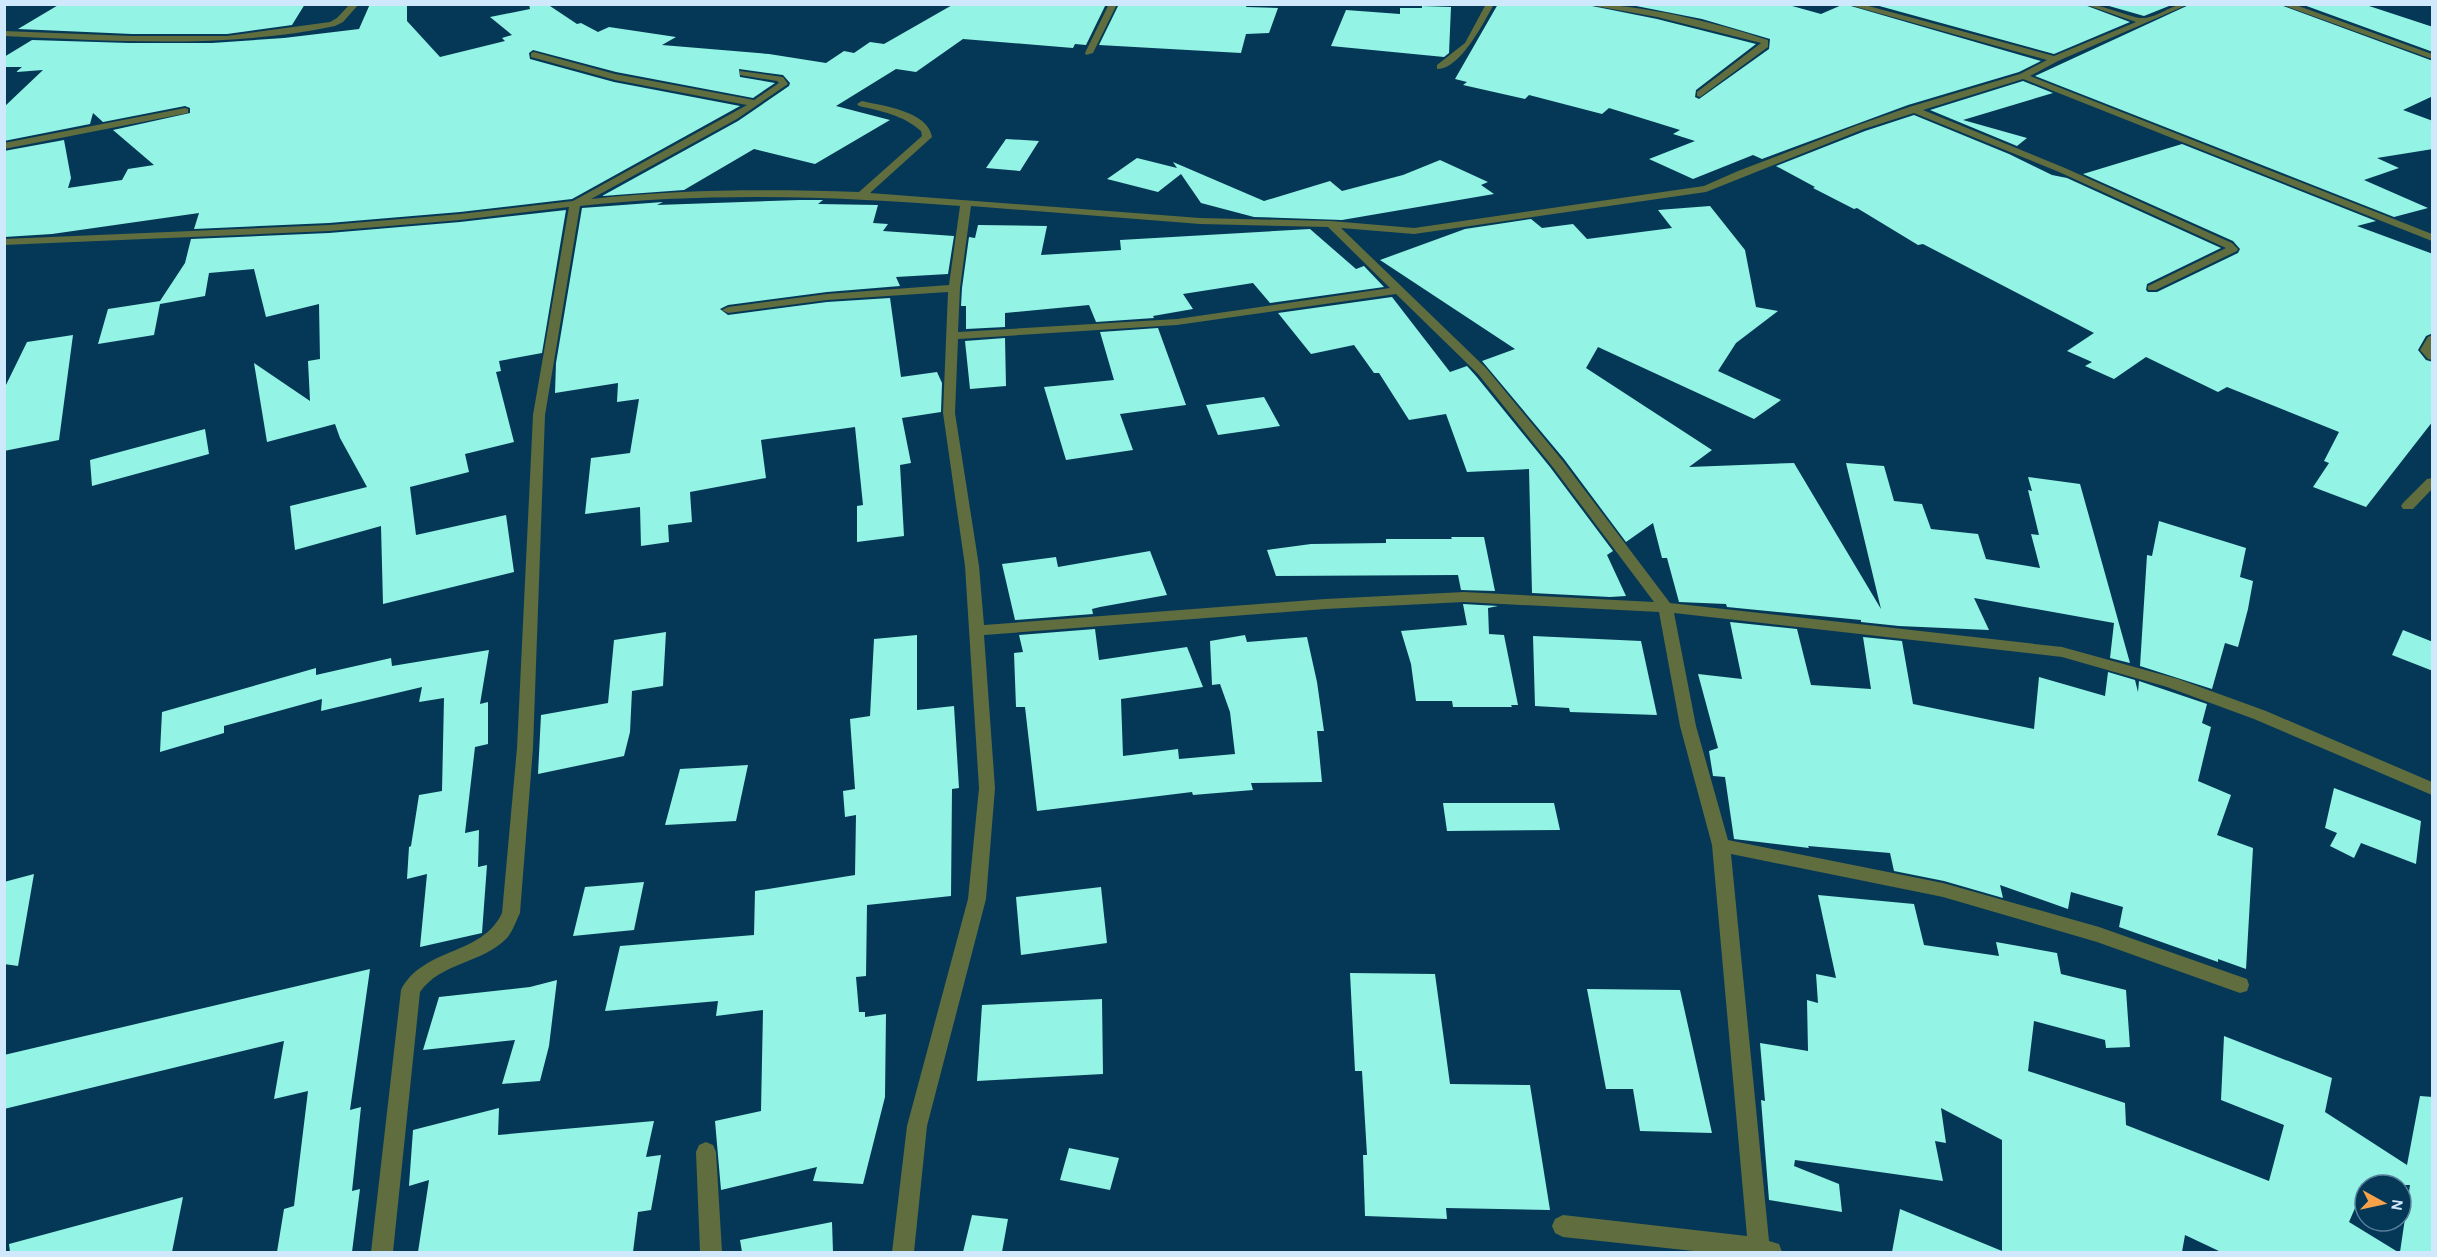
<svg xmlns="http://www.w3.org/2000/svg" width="2437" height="1257" viewBox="0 0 2437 1257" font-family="'Alegreya Sans',sans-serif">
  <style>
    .building { fill: #93f3e4 }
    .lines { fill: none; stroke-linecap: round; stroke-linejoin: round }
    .minor { fill: #5f6d3f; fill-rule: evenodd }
    .tertiary { fill: #5f6d3f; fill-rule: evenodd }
  </style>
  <rect width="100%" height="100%" fill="#053857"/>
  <!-- building -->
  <path class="building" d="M 60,4 L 305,4 L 292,25 L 227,34 L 132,34 L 18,29 Z
    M 370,4 L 407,4 L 407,21 L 440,57 L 505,41 L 502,38 L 512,35 L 490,17 L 530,9 L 529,4 L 547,4 L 577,24 L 581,23 L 598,32 L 609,27 L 676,37 L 662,45 L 769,54 L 826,63 L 844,51 L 854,53 L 870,42 L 884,44 L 954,4 L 1106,4 L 1086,45 L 1075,44 L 1073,48 L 963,39 L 916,72 L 896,69 L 836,106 L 890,120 L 815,164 L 754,149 L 684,190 L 602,196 L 738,121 L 789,86 L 790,83 L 783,75 L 739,69 L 740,77 L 775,83 L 753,98 L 616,72 L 533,50 L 529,53 L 530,59 L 614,82 L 740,106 L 572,199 L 460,212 L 329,223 L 194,229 L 199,213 L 52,234 L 4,237 L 4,151 L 64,140 L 71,178 L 68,188 L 122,180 L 128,169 L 154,165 L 113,130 L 190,113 L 190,108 L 185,106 L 103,122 L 93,113 L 90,124 L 4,141 L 4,107 L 43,70 L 16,72 L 22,67 L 4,67 L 4,57 L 32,40 L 129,43 L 212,43 L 284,38 L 359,29 Z
    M 1119,4 L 1247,4 L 1246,7 L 1278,8 L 1269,33 L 1246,34 L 1241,53 L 1099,45 Z
    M 1498,4 L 1582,4 L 1657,19 L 1756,44 L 1696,90 L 1695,97 L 1699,99 L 1769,49 L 1770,39 L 1702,19 L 1626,4 L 1785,4 L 1821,14 L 1844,4 L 2041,61 L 2019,72 L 1908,105 L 1762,159 L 1753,155 L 1693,179 L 1649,159 L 1695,141 L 1673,134 L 1680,130 L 1609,108 L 1602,114 L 1529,95 L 1525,99 L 1463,85 L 1467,82 L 1455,79 Z
    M 1872,4 L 2082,4 L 2130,22 L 2054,54 Z
    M 2102,4 L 2174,4 L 2144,16 Z
    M 2191,4 L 2278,4 L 2433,61 L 2433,96 L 2403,110 L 2433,121 L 2433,149 L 2377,158 L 2399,168 L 2364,180 L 2428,208 L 2394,217 L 2035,76 Z
    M 2301,4 L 2363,4 L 2433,27 L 2433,52 Z
    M 1422,6 L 1451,7 L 1449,53 L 1444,57 L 1331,46 L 1346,10 L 1400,14 L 1400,8 L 1422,8 Z
    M 2023,81 L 2053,93 L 1963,120 L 2027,138 L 2017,146 L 1930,110 Z
    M 1914,115 L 2009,154 L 2052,175 L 2067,178 L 2221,248 L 2147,284 L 2146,290 L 2148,292 L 2157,292 L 2238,253 L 2240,249 L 2233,241 L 2083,174 L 2182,144 L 2376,221 L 2357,226 L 2433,254 L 2433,333 L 2426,336 L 2418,350 L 2426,360 L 2433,362 L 2433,421 L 2366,507 L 2313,487 L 2329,463 L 2324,461 L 2339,432 L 2227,387 L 2218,392 L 2146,357 L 2114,379 L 2085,366 L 2092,362 L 2067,351 L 2094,333 L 1923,244 L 1918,245 L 1857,208 L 1854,209 L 1813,188 L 1815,187 L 1776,166 L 1865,131 Z
    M 1006,139 L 1039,141 L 1020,171 L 986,168 Z
    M 1137,158 L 1177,168 L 1173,162 L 1264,201 L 1330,181 L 1342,191 L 1403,175 L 1440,160 L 1488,182 L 1481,185 L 1494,194 L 1342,220 L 1254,217 L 1201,203 L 1181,174 L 1158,192 L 1107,179 Z
    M 799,200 L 823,200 L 818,204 L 878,205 L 873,223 L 888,224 L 883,231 L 954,236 L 948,274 L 896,277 L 900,286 L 827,292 L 728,305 L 720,309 L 728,315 L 827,302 L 890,298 L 901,377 L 937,372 L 942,383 L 941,412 L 902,418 L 911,463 L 900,465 L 904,536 L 857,542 L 857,506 L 863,505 L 855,427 L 761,440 L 766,478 L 690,492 L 692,522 L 668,525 L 669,542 L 641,546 L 640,507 L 585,514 L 591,458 L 630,453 L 639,399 L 617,402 L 618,383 L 555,393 L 556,363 L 582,208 L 663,202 L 657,205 Z
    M 1710,206 L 1745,250 L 1756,307 L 1778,311 L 1736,343 L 1718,371 L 1781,400 L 1754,419 L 1598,347 L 1586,368 L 1712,450 L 1689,467 L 1794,463 L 1881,609 L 1846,463 L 1884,466 L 1894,501 L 1922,504 L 1931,529 L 1978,534 L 1986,559 L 2040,568 L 2031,534 L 2039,535 L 2028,490 L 2032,491 L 2028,477 L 2080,484 L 2130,663 L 2110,658 L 2114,623 L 1974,598 L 1989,630 L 1899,626 L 1861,622 L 1861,620 L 1727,607 L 1726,604 L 1679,602 L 1667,558 L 1662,558 L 1653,523 L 1626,542 L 1564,459 L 1482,361 L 1515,349 L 1380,260 L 1465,229 L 1531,219 L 1542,228 L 1573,224 L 1587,239 L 1672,228 L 1658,210 Z
    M 566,210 L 542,353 L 499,361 L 501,371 L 496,372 L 514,442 L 465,454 L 469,472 L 410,487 L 416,535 L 506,515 L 514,572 L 383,604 L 381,526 L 295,550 L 290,506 L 367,487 L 340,438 L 335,424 L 267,442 L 254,363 L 310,401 L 308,361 L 320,359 L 319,304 L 266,317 L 254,269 L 209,273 L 205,296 L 160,304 L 154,335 L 98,344 L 108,309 L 160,301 L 185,263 L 191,239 L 329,233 L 460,222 Z
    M 978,225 L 1047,226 L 1041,255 L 1121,250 L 1120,240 L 1310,229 L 1356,269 L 1364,266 L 1384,287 L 1270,303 L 1253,283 L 1183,294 L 1193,309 L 1153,316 L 1154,318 L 1096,322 L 1089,305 L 1005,313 L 1005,327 L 966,329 L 966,306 L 961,306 L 962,288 L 969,237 L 975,238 Z
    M 1392,297 L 1450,372 L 1467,366 L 1476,376 L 1550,467 L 1613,551 L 1607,555 L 1626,596 L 1610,597 L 1532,593 L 1529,469 L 1467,472 L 1446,414 L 1409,420 L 1379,373 L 1374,373 L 1354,345 L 1311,354 L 1278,313 Z
    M 1158,328 L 1186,405 L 1120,414 L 1133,450 L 1066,460 L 1044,387 L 1114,380 L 1100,332 Z
    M 73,335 L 59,440 L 4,451 L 4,389 L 27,342 Z
    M 1005,338 L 1006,386 L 970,389 L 965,341 Z
    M 1264,397 L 1280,426 L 1218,435 L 1206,405 Z
    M 205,429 L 209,454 L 92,486 L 90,460 Z
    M 2159,521 L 2246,548 L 2240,577 L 2253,581 L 2248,609 L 2238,647 L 2225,643 L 2212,689 L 2140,666 L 2147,555 L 2152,556 Z
    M 1451,537 L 1484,537 L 1495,591 L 1461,590 L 1458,575 L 1276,576 L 1267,550 L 1311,544 L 1386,543 L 1386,539 L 1452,539 Z
    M 1150,551 L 1167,595 L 1100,607 L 1092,609 L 1093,614 L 1015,620 L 1002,564 L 1056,557 L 1058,567 Z
    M 1463,604 L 1498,606 L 1488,608 L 1489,634 L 1504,635 L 1518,705 L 1511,705 L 1512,707 L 1453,707 L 1452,701 L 1416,701 L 1411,664 L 1401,631 L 1467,625 Z
    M 1730,622 L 1797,629 L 1811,685 L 1871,689 L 1863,637 L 1902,641 L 1913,704 L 2034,729 L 2039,677 L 2105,696 L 2108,672 L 2135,680 L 2138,692 L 2139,681 L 2207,704 L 2202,723 L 2211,727 L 2198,781 L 2231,795 L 2217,835 L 2253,848 L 2246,969 L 2218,959 L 2218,962 L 2119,927 L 2123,907 L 2071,892 L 2068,909 L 2000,885 L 2003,898 L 1944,881 L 1894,871 L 1890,853 L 1808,846 L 1809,848 L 1734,839 L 1725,777 L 1713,776 L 1709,751 L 1718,748 L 1698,674 L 1742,679 Z
    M 1095,629 L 1099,660 L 1187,647 L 1203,687 L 1121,699 L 1123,756 L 1178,749 L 1179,759 L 1235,754 L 1230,712 L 1220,684 L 1212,685 L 1210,641 L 1245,635 L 1247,642 L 1307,637 L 1317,682 L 1324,731 L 1317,731 L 1322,782 L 1251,783 L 1253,790 L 1193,795 L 1192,792 L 1037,811 L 1025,707 L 1016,707 L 1014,653 L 1023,652 L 1019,635 Z
    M 2403,630 L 2433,642 L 2433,671 L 2392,655 Z
    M 666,632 L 663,686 L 632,691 L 630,732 L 624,756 L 538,774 L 541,715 L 608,703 L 614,640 Z
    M 917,635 L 917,710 L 954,706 L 959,788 L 952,789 L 951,896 L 867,905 L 866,976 L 856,977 L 859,1012 L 865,1012 L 865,1017 L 886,1014 L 885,1097 L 863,1184 L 813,1181 L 817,1167 L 721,1190 L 715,1121 L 761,1111 L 763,1010 L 716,1016 L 718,1001 L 605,1011 L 620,946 L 754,935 L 755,891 L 855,875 L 856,815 L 845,817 L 843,791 L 855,789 L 850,719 L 870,716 L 874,639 Z
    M 1533,636 L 1641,641 L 1657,715 L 1570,712 L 1569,708 L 1535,706 Z
    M 489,650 L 480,704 L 488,702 L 488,744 L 475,747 L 465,833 L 479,830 L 478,867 L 487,865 L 482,933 L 420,947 L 427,874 L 407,879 L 409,847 L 411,846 L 419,795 L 442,791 L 444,698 L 419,702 L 422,687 L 321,711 L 322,699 L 224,726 L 224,733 L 160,752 L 162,712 L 316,668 L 316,675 L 391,658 L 392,666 Z
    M 748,765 L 736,821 L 665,825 L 680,769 Z
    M 2334,788 L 2421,821 L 2416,864 L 2361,843 L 2354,858 L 2330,846 L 2337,833 L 2325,828 Z
    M 1443,803 L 1554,803 L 1560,830 L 1447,831 Z
    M 34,874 L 18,966 L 4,964 L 4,882 Z
    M 644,882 L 634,930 L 573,936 L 585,887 Z
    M 1101,887 L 1107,943 L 1021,955 L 1016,897 Z
    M 1818,895 L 1914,904 L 1924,945 L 1999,956 L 1996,942 L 2057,953 L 2061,974 L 2126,990 L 2130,1047 L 2106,1048 L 2105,1040 L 2034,1021 L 2028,1071 L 2125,1103 L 2126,1125 L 2269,1181 L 2284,1125 L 2221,1100 L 2224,1036 L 2332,1078 L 2325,1112 L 2407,1165 L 2420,1096 L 2433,1097 L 2433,1252 L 2400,1252 L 2410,1185 L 2365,1185 L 2349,1222 L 2398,1252 L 2221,1252 L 2185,1235 L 2182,1252 L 1892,1252 L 1900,1209 L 2002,1251 L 2002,1140 L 1941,1108 L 1946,1143 L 1935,1141 L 1943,1181 L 1795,1160 L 1794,1166 L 1839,1184 L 1842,1212 L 1769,1200 L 1761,1100 L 1765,1101 L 1760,1043 L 1808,1051 L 1807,1000 L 1818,1003 L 1816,974 L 1836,978 Z
    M 370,969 L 350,1110 L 361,1107 L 352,1191 L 360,1189 L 352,1252 L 277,1252 L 284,1209 L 294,1206 L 308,1091 L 274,1099 L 284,1041 L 4,1109 L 4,1055 Z
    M 1350,973 L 1435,974 L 1450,1084 L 1530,1085 L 1550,1210 L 1446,1208 L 1447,1219 L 1365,1216 L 1363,1155 L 1367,1155 L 1362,1071 L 1355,1071 Z
    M 557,980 L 549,1046 L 540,1081 L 502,1084 L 515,1040 L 423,1050 L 439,997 L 530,987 Z
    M 1587,989 L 1680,990 L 1712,1133 L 1640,1131 L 1633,1089 L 1606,1089 Z
    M 1102,999 L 1103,1074 L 977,1081 L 982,1005 Z
    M 499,1108 L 498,1135 L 654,1121 L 646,1157 L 661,1155 L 651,1210 L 638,1212 L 633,1252 L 418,1252 L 429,1180 L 409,1186 L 413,1130 Z
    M 1069,1148 L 1119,1158 L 1110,1190 L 1060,1180 Z
    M 183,1197 L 172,1252 L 10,1252 L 9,1244 Z
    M 972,1215 L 1008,1219 L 1002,1252 L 963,1252 Z
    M 832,1222 L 833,1252 L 742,1252 L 740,1240 Z"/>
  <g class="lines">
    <!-- minor -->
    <path class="minor" d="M 350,4 L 359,4 L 343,22 L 335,26 C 225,49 116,41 4,36 L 4,31 L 132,36 L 227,36 L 330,22 L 337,18 Z
      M 1109,4 L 1117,4 L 1093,53 L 1086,55 L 1085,53 Z
      M 1486,4 L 1494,4 C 1484,22 1460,70 1437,69 L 1437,65 L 1465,43 Z
      M 1584,4 C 1641,4 1714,22 1768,40 L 1768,47 L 1700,97 L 1697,96 L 1697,92 L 1761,43 L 1657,17 Z
      M 1846,4 L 1861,4 L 2054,56 L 2136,22 L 2084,4 C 2104,4 2131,19 2144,18 C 2159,17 2170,4 2189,4 L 2058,61 L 2030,76 L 2432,234 L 2432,241 L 2023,79 L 1923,110 L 2065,168 L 2232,243 L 2238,249 L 2237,251 L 2156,290 L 2148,290 L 2148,286 L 2226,248 L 2059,172 L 1914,113 L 1864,129 L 1706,192 L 1414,234 L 1341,228 L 1486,368 L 1562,460 L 1670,603 L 2062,647 L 2178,679 L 2266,711 L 2432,782 L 2432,795 L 2254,719 L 2167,687 L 2062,657 L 1674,613 L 1696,726 L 1728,840 L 1943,883 L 2099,927 L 2247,979 L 2249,985 L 2247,991 L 2240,993 L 2097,942 L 1943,897 L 1731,854 L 1769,1241 L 1779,1244 L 1782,1252 L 1703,1252 L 1563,1237 L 1555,1233 L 1552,1226 L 1555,1219 L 1563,1215 L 1747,1236 L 1712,845 L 1680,726 L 1659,612 L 1464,602 L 1325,609 L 984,635 L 995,788 L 986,899 L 927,1126 L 914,1252 L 892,1252 L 907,1126 L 968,899 L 979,788 L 965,566 L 943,413 L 948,292 L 827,300 L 728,313 L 722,310 L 728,307 L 827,294 L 949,285 L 960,206 C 833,196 707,192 580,206 L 545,415 L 533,748 L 520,913 C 516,921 513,931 507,938 C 482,964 441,962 420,992 L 393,1252 L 371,1252 L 401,990 C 423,947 482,956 502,913 L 517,748 L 533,415 L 569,207 L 460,220 L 329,231 L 4,245 L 4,239 L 329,225 L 460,214 L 573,201 L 747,105 L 615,80 L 531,57 L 531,53 L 534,52 L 615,74 L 754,100 L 779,83 L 777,81 L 740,75 L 740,71 L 783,77 L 788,84 L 737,119 L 591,199 C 680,189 770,189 859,192 L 922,136 L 921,131 C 903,115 881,111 859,106 L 857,104 L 862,101 C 883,106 928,111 932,137 L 870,193 L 1200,218 L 1331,221 L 1414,228 L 1704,186 L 1738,171 L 1858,125 L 1909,107 L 2020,74 L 2047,60 ZM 971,206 L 1200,224 L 1328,227 L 1390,288 L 1177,319 L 958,332 L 960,288 ZM 1396,294 L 1478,374 L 1552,466 L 1654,602 L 1464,592 L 1325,599 L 984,625 L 979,566 L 955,413 L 958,339 L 1177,325 Z
      M 185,108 L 188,109 L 188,113 L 4,149 L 4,143 Z
      M 2432,335 L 2432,360 L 2428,359 L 2420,350 L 2428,337 Z
      M 2432,478 L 2432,489 L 2413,509 L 2403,509 L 2401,506 L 2403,503 L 2427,479 Z
      M 706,1142 L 713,1145 L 716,1152 L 722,1252 L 700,1252 L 696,1152 L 699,1145 Z"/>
    <!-- tertiary -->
    <path class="tertiary" d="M 2280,4 L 2293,4 L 2432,54 L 2432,59 Z"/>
  </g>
  <!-- border -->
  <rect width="2437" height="1257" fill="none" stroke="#d0e8fc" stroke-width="12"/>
  <!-- north arrow -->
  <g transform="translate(2383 1203) rotate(98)"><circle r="28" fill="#053857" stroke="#567e99" stroke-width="1.5"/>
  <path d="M0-4.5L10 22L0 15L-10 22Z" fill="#f7a149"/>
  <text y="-9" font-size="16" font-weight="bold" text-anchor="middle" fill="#d0e8fc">N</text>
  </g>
</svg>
